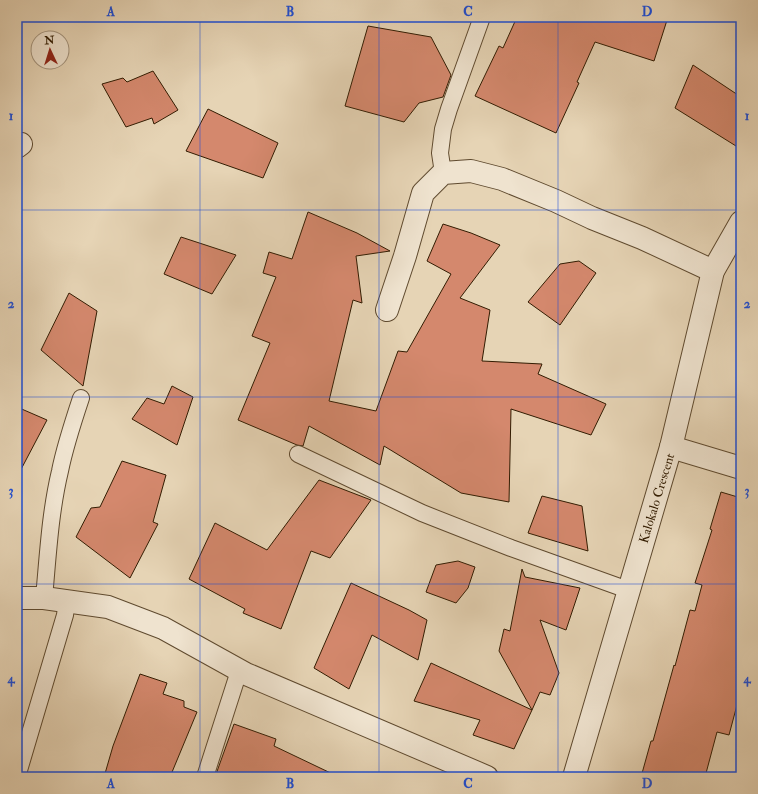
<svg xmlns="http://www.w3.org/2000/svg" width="758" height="794" viewBox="0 0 758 794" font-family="'IM FELL Double Pica',serif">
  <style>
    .building { fill: #d4886d; stroke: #321c02 }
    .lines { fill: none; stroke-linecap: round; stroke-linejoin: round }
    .service-casing { stroke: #5f4a2f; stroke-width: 18 }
    .minor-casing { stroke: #5f4a2f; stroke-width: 24 }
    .tertiary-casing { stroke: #5f4a2f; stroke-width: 24 }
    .service { stroke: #efe3cf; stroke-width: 16 }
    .minor { stroke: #efe3cf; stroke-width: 22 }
    .tertiary { stroke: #efe3cf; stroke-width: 22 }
    .grid { fill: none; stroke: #1d4ed8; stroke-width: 1; stroke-opacity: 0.55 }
    .labels { text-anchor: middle; stroke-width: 3; stroke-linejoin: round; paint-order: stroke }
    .street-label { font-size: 13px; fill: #321c02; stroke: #efe3cf }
    .neatline { fill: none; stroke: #1d4ed8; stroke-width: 1.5 }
    .grid-label { font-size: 13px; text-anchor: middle; font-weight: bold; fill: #1d4ed8 }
  </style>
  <rect width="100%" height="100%" fill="#e6d4b5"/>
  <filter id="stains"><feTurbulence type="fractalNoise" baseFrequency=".005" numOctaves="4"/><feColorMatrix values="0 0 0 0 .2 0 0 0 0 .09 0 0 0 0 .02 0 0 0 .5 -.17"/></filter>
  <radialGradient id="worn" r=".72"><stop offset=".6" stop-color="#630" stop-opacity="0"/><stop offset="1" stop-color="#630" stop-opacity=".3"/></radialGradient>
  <!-- building -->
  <path class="building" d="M 517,17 L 668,17 L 654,61 L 595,42 L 577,82 L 579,83 L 556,133 L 475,96 L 499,46 L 503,48 Z
    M 368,26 L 431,37 L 451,75 L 443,97 L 419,103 L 404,122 L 345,106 Z
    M 693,65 L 741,97 L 741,129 L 736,146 L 675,108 Z
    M 153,71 L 178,110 L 154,124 L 152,118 L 126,127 L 102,84 L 123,78 L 127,82 Z
    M 208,109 L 278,143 L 263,178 L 186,151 Z
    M 308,212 L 357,233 L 390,251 L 356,256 L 362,303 L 353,300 L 329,401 L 376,411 L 398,351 L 407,352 L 451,274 L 427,261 L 443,224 L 471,233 L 500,245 L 460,298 L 490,310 L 482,361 L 542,364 L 538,374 L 606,404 L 591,435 L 511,409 L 509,502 L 461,493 L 384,446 L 380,465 L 309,426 L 303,446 L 297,445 L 238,420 L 270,343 L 252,336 L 276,277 L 263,273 L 269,252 L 292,259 Z
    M 181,237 L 236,255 L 212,294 L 164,274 Z
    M 579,261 L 596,273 L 560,325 L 528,302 L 560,264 Z
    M 69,293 L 97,311 L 83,386 L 41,350 Z
    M 172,386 L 193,397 L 177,445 L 132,419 L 147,398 L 164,404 Z
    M 17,407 L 47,420 L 17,477 Z
    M 122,461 L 166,475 L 153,522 L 158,524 L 130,578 L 76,537 L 91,508 L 100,507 Z
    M 319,480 L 371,500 L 330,558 L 311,551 L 281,629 L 243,613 L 245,609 L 189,579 L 215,523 L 267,550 Z
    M 721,492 L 741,498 L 741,690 L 729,735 L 717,732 L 705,777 L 641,777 L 651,741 L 653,741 L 674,665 L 675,666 L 690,610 L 695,611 L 702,585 L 695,583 L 712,530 L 710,529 Z
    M 542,496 L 582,506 L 588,551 L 528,533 Z
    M 458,561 L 475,567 L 468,588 L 456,603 L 426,592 L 436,565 Z
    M 522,569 L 525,577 L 580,588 L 566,630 L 540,620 L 559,673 L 550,695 L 540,692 L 532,710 L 499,651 L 504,629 L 510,631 Z
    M 351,583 L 409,610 L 427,620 L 418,660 L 372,635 L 349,689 L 314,668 Z
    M 431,663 L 532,710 L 514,749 L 473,735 L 480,720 L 414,701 Z
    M 140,674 L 167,683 L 163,694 L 184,701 L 184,707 L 197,712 L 170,777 L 104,777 L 113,746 Z
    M 234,724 L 276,739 L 274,746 L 339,777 L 215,777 Z"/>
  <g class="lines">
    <defs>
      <path id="service" d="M 443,173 L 440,153 L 443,129 L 449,109 L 482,17
        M 298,454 L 422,513 L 511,548 L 628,590
        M 44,598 C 48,555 50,513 60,471 C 65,446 73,422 81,398
        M 17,777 L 65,615 L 67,601
        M 205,777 L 239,671"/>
      <path id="minor" d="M 17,147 L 21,144
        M 387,310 L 405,256 L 423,193 L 443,173 L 471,171 L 502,179 L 556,201 L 592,218 L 642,238 L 713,271
        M 671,447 L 741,468
        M 17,598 L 44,598 L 108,607 L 163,628 L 246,674 L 487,777"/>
      <path id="tertiary" d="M 574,777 L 671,447 L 713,271 L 741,222"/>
    </defs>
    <!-- service casing -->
    <use href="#service" class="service-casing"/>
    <!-- minor casing -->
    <use href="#minor" class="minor-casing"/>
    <!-- tertiary casing -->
    <use href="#tertiary" class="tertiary-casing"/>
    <!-- service -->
    <use href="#service" class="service"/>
    <!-- minor -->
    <use href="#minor" class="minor"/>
    <!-- tertiary -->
    <use href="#tertiary" class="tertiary"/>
  </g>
  <!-- grid -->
  <path class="grid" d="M 200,17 L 200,777M 379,17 L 379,777M 558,17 L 558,777M 17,210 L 741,210M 17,397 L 741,397M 17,584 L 741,584"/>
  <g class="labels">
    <!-- street labels -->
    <g class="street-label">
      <text transform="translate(656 498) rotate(-73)" y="5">Kalokalo Crescent</text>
    </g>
  </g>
  <!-- margin -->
  <rect width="758" height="794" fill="none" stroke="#e6d4b5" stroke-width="44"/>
  <!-- north arrow -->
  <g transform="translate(50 50) rotate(356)"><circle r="19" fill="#efe3cf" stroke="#a3937d"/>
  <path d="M0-3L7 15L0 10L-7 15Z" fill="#8f2418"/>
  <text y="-6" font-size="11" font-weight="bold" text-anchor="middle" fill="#321c02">N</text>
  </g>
  <rect x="22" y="22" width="714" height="750" class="neatline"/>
  <g class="grid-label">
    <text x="111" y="16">A</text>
    <text x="290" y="16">B</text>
    <text x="468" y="16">C</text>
    <text x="647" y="16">D</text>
    <text x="11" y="120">1</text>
    <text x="747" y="120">1</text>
    <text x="11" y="308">2</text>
    <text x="747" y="308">2</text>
    <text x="11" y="495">3</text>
    <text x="747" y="495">3</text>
    <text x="11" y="683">4</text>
    <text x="747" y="683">4</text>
    <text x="111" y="788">A</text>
    <text x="290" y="788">B</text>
    <text x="468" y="788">C</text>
    <text x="647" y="788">D</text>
  </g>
  <rect width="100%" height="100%" filter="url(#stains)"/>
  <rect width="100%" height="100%" fill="url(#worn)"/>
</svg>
